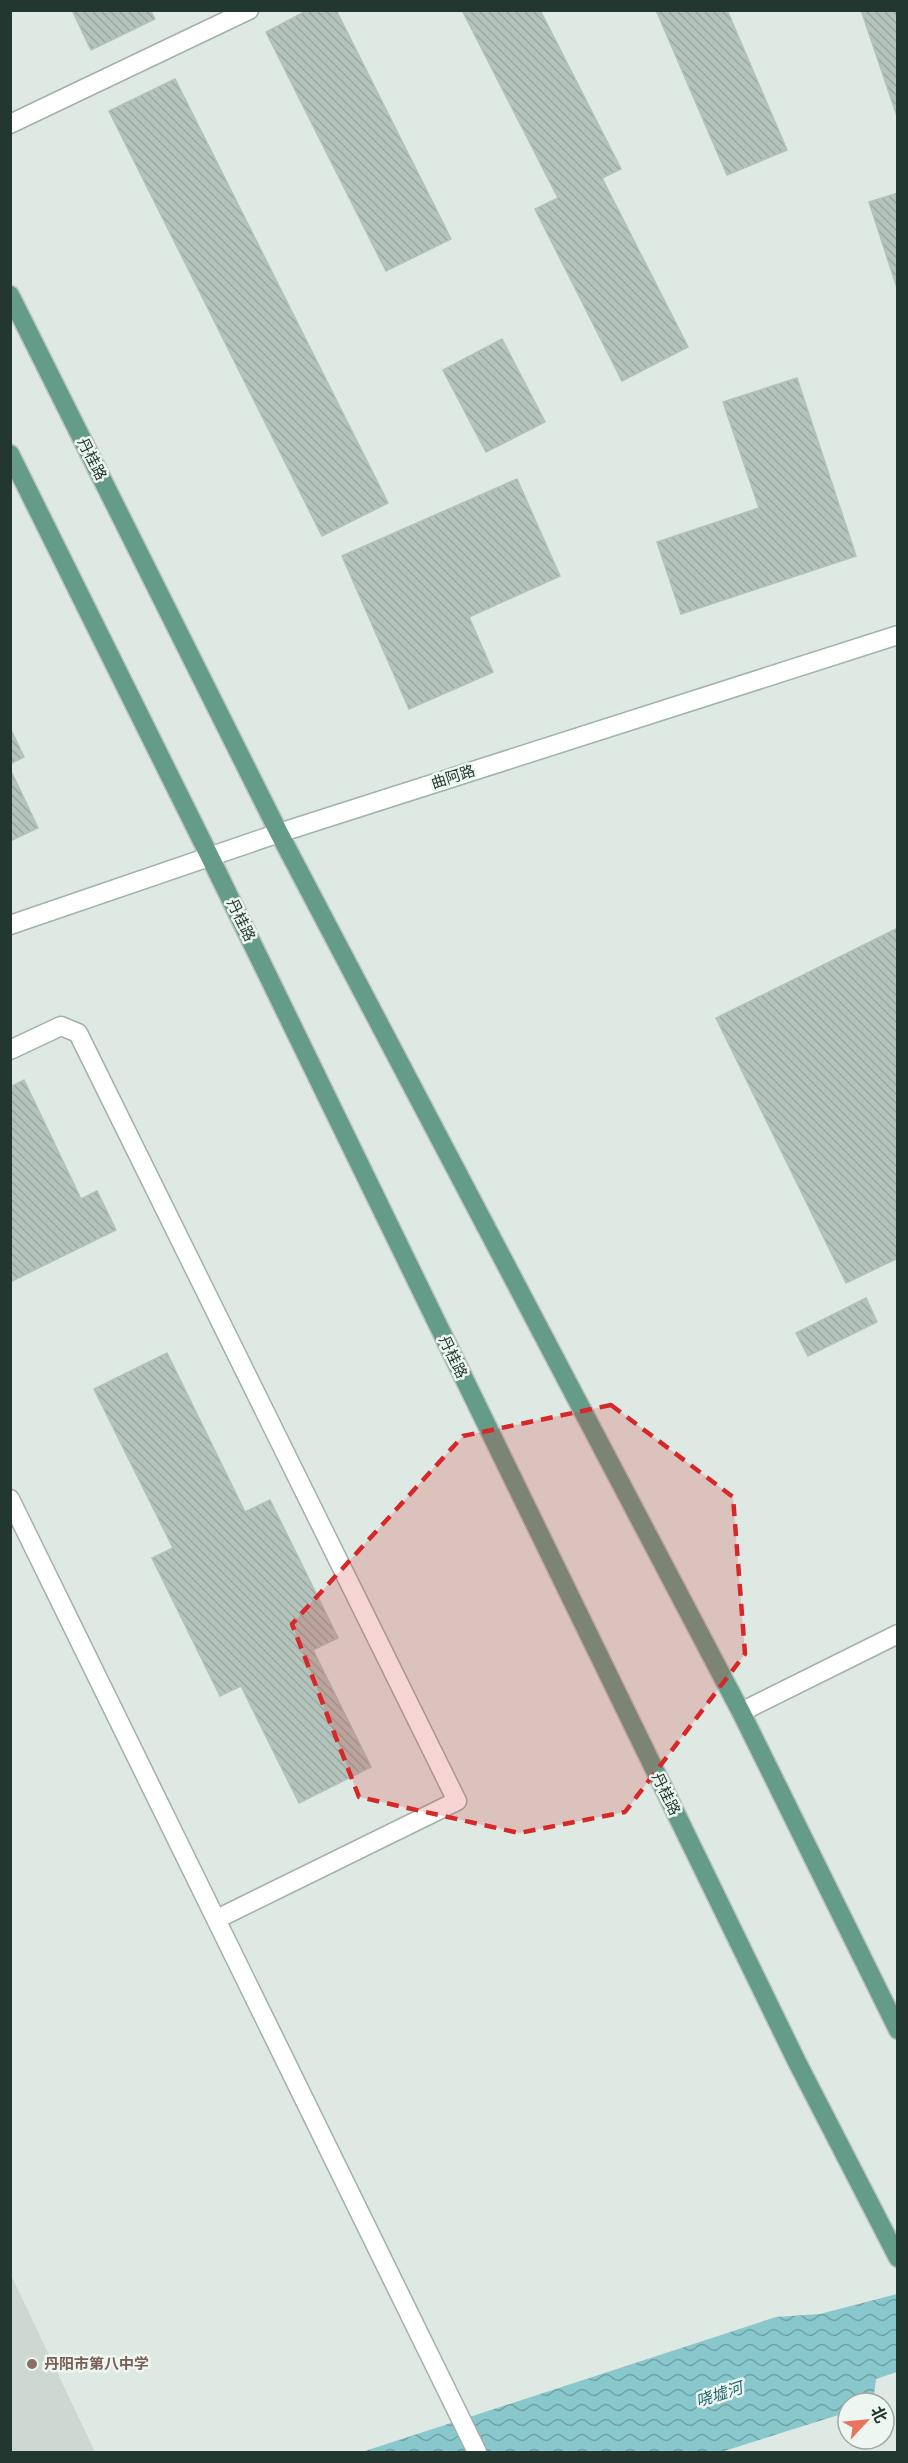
<svg xmlns="http://www.w3.org/2000/svg" width="908" height="2463" viewBox="0 0 908 2463" font-family="'Public Sans','Noto Sans SC',sans-serif">
  <style>
    .built { fill: #cdd8d2 }
    .water { fill: url(#water-waves) }
    .building { fill: url(#building-back-hatch); stroke: #b1c2ba; stroke-width: 1.5 }
    .lines { fill: none; stroke-linecap: round; stroke-linejoin: round }
    .lane-casing { stroke: #a2b0a9; stroke-width: 21 }
    .street-casing { stroke: #a2b0a9; stroke-width: 21 }
    .secondary-casing { stroke: #9eb4aa; stroke-width: 21 }
    .primary-casing { stroke: #bcc3c1; stroke-width: 21 }
    .lane { stroke: #fff; stroke-width: 18 }
    .street { stroke: #fff; stroke-width: 18 }
    .secondary { stroke: #fff; stroke-width: 18 }
    .primary { stroke: #659c89; stroke-width: 18 }
    .marked { fill: #d62828; fill-opacity: 0.2; stroke: #d62828; stroke-width: 4.5; stroke-dasharray: 12 8; stroke-linejoin: round }
    .education-dot { fill: #8d6e63; stroke: #eef6f1; stroke-width: 2 }
    .labels { text-anchor: middle; stroke-width: 5; stroke-linejoin: round; paint-order: stroke }
    .street-label { font-size: 15px; fill: #21372f; stroke: #eef6f1 }
    .education-label { font-size: 15px; font-weight: bold; fill: #785e54; stroke: #eef6f1; text-anchor: start }
    .water-label { font-size: 16px; font-style: italic; fill: #1f686f; stroke: #eef6f1 }
  </style>
  <defs>
    <pattern id="water-waves" width="16" height="10" patternUnits="userSpaceOnUse" patternTransform="scale(1.5)"><rect width="16" height="10" fill="#88c7cb"/><path d="M0 5q4-4 8 0t8 0" fill="none" stroke="#6fa2a5"/></pattern>
    <pattern id="building-back-hatch" width="6" height="6" patternUnits="userSpaceOnUse" patternTransform="scale(1.5)"><rect width="6" height="6" fill="#b4c3bc"/><path d="M-1 5l2 2M0 0l6 6M5-1l2 2" fill="none" stroke="#9aa8a2"/></pattern>
  </defs>
  <rect width="100%" height="100%" fill="#dee9e3"/>
  <!-- built -->
  <path class="built" d="M 11,2275 L 95,2452 L 11,2452 Z"/>
  <!-- water -->
  <path class="water" d="M 897,2294 L 897,2372 L 876,2379 L 873,2403 L 848,2403 L 848,2412 L 721,2452 L 362,2452 L 776,2317 L 820,2314 Z"/>
  <!-- building -->
  <path class="building" d="M 72,10 L 150,10 L 155,19 L 91,50 Z
    M 308,10 L 336,10 L 451,239 L 386,271 L 266,32 Z
    M 462,10 L 540,10 L 621,169 L 602,178 L 688,347 L 622,381 L 535,209 L 558,198 Z
    M 656,10 L 727,10 L 787,150 L 727,175 Z
    M 861,10 L 898,10 L 898,119 Z
    M 175,79 L 388,503 L 322,536 L 109,111 Z
    M 898,193 L 898,291 L 869,202 Z
    M 502,339 L 545,422 L 486,452 L 443,370 Z
    M 797,378 L 856,556 L 681,614 L 657,542 L 759,508 L 723,402 Z
    M 517,479 L 560,576 L 469,617 L 493,672 L 409,709 L 342,556 Z
    M 10,728 L 24,757 L 10,764 Z
    M 10,769 L 38,828 L 10,841 Z
    M 898,928 L 898,1258 L 846,1283 L 716,1018 Z
    M 24,1080 L 81,1199 L 97,1191 L 116,1230 L 10,1282 L 10,1087 Z
    M 866,1298 L 877,1322 L 808,1356 L 796,1333 Z
    M 167,1353 L 245,1512 L 270,1500 L 338,1638 L 313,1650 L 371,1767 L 299,1803 L 241,1686 L 220,1696 L 152,1558 L 173,1548 L 94,1389 Z"/>
  <g class="lines">
    <defs>
      <path id="lane" d="M 10,1050 L 61,1026 L 78,1033 L 457,1801 L 217,1919
        M 10,1499 L 477,2452"/>
      <path id="street" d="M 10,124 L 249,10
        M 741,1712 L 898,1634"/>
      <path id="secondary" d="M 10,925 L 279,833 L 898,635"/>
      <path id="primary" d="M 10,295 L 279,833 L 741,1712 L 898,2030
        M 10,454 L 210,857 L 797,2062 L 898,2258"/>
    </defs>
    <!-- lane casing -->
    <use href="#lane" class="lane-casing"/>
    <!-- street casing -->
    <use href="#street" class="street-casing"/>
    <!-- secondary casing -->
    <use href="#secondary" class="secondary-casing"/>
    <!-- primary casing -->
    <use href="#primary" class="primary-casing"/>
    <!-- lane -->
    <use href="#lane" class="lane"/>
    <!-- street -->
    <use href="#street" class="street"/>
    <!-- secondary -->
    <use href="#secondary" class="secondary"/>
    <!-- primary -->
    <use href="#primary" class="primary"/>
  </g>
  <!-- marked area -->
  <path class="marked" d="M 611,1405 L 733,1497 L 745,1654 L 625,1812 L 519,1833 L 359,1797 L 292,1624 L 463,1436 Z"/>
  <!-- markers -->
  <circle class="education-dot" cx="32" cy="2364" r="6"/>
  <g class="labels">
    <!-- street labels -->
    <g class="street-label">
      <text transform="translate(92 459) rotate(63)" y="5">丹桂路</text>
      <text transform="translate(453 777) rotate(-18)" y="5">曲阿路</text>
      <text transform="translate(241 920) rotate(64)" y="5">丹桂路</text>
      <text transform="translate(453 1357) rotate(64)" y="5">丹桂路</text>
      <text transform="translate(666 1794) rotate(64)" y="5">丹桂路</text>
    </g>
    <!-- education labels -->
    <g class="education-label">
      <text x="44" y="2369">丹阳市第八中学</text>
    </g>
    <!-- water labels -->
    <g class="water-label">
      <text transform="translate(719 2394) rotate(-18)" y="6">哓墟河</text>
    </g>
  </g>
  <!-- border -->
  <rect width="908" height="2463" fill="none" stroke="#21372f" stroke-width="24"/>
  <!-- north arrow -->
  <g transform="translate(866 2421) rotate(64)"><circle r="28" fill="#eef6f1" stroke="#9caaa3" stroke-width="1.5"/>
  <path d="M0-4.5L10 22L0 15L-10 22Z" fill="#e9735c"/>
  <text y="-9" font-size="16" font-weight="bold" text-anchor="middle" fill="#21372f">北</text>
  </g>
</svg>
